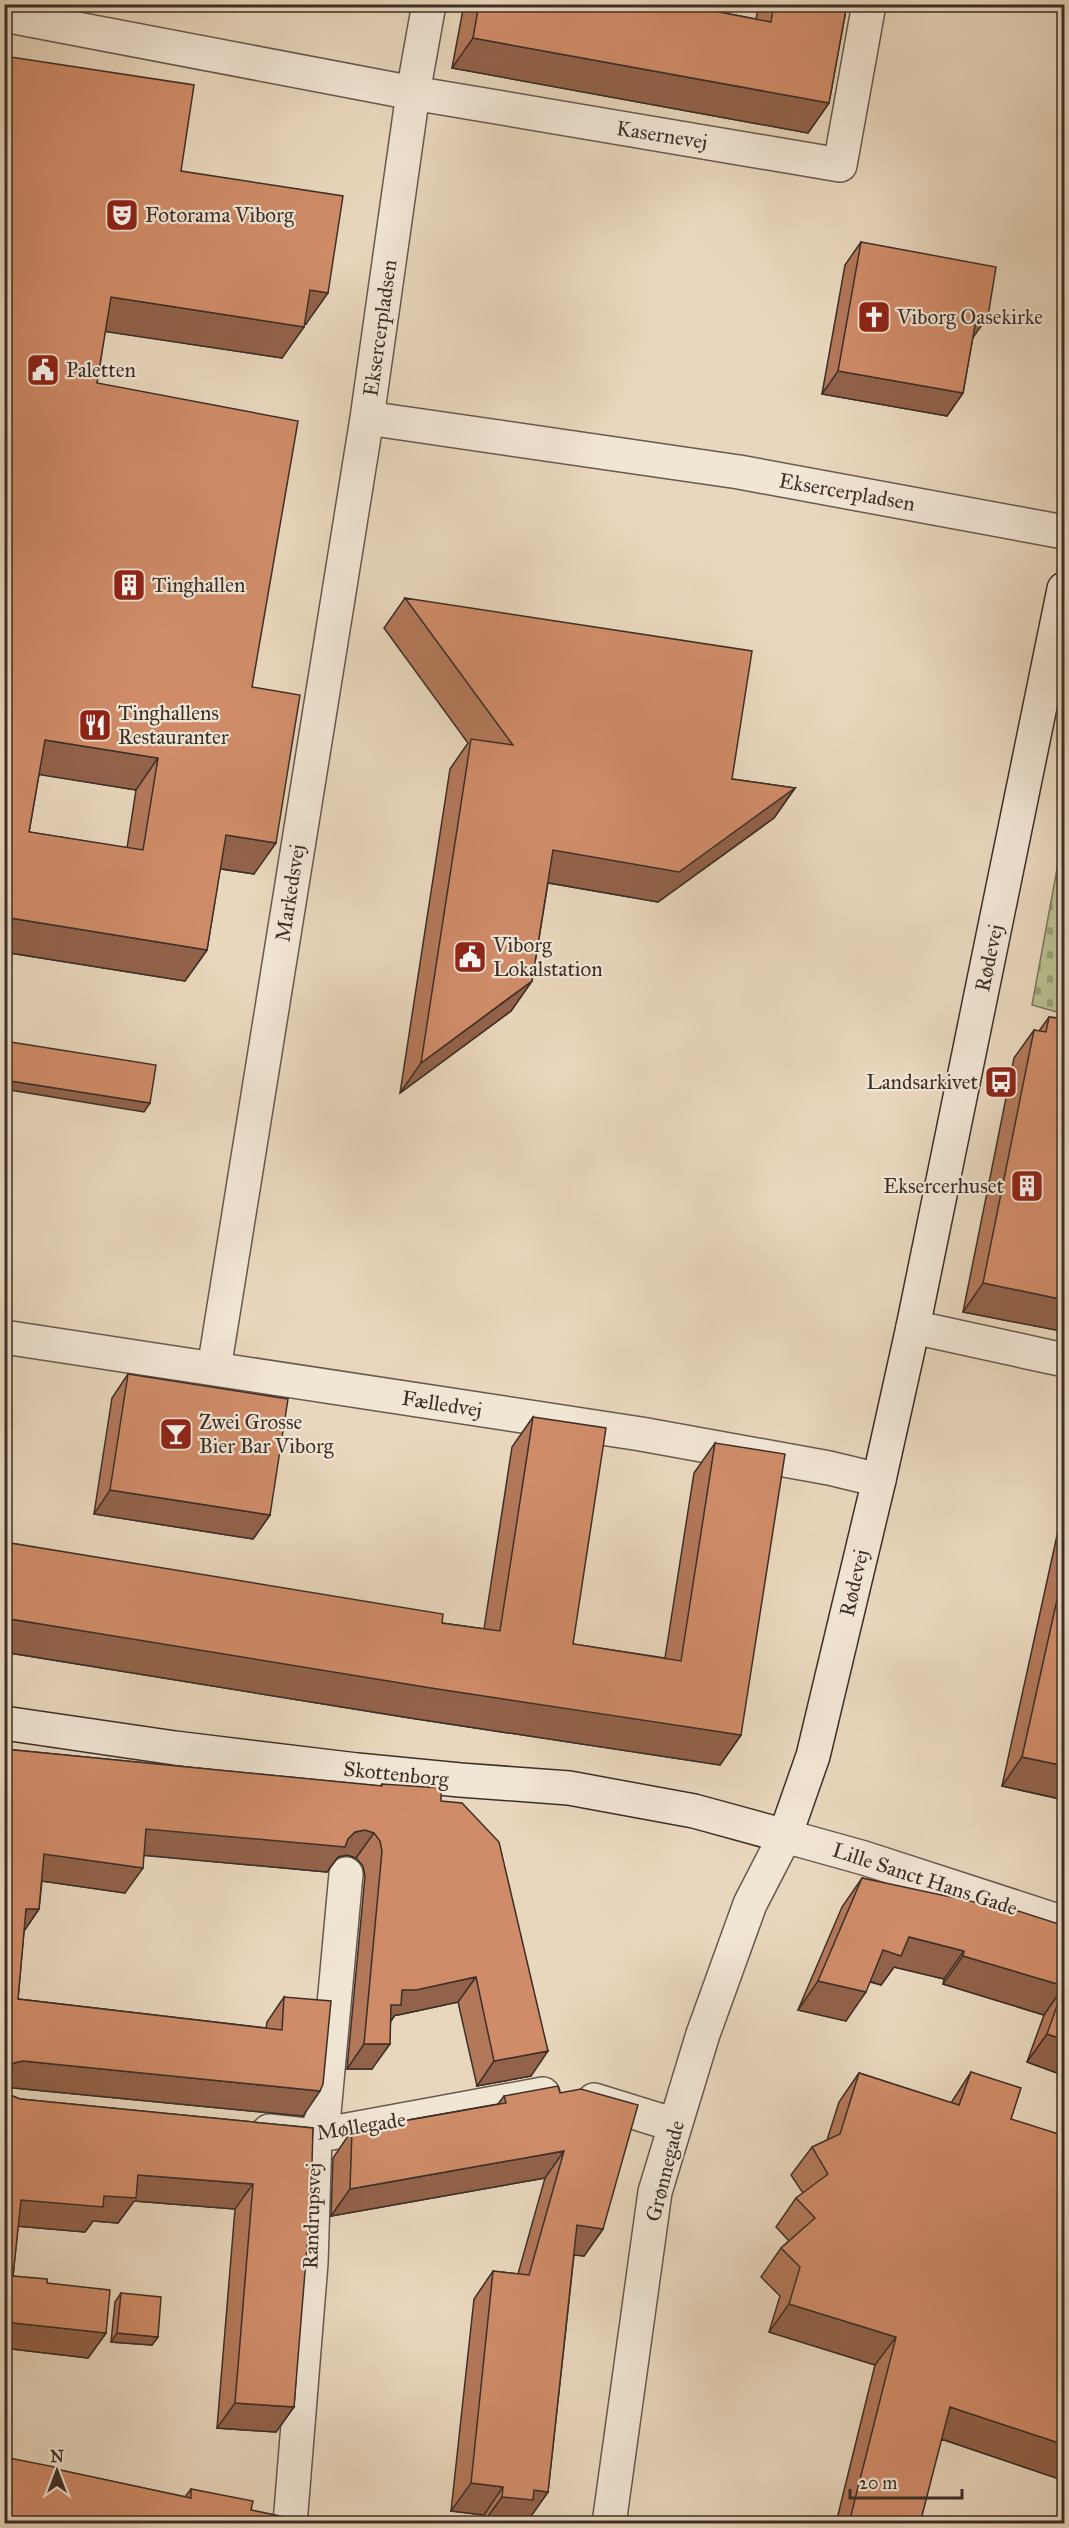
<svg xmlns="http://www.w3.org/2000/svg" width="1069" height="2528" viewBox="0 0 1069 2528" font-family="'IM FELL Great Primer',serif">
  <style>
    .cemetery { fill: url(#cemetery-stones); stroke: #7a765c; stroke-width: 1.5 }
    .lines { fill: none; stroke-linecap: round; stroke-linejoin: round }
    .street-casing { stroke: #67594d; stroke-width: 36 }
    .secondary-casing { stroke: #3c2f28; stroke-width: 36 }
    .street { stroke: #f1e5d4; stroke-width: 33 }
    .secondary { stroke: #f1e5d4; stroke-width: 33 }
    .wall { fill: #b3785a; stroke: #3c2f28; stroke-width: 1.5; fill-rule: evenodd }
    .shaded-wall { fill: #92624a; stroke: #3c2f28; stroke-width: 1.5 }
    .building { fill: #d08c69; stroke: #3c2f28; stroke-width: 1.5; fill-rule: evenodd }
    .labels { text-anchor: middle; stroke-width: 4.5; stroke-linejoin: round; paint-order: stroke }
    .street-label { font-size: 21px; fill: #3c2f28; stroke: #f1e5d4 }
    .poi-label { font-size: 21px; fill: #3c2f28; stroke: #f1e5d4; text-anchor: start }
  </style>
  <defs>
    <pattern id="cemetery-stones" width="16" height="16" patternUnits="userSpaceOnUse" patternTransform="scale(1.5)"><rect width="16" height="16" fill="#b9be8f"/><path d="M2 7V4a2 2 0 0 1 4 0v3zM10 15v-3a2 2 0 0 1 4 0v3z" fill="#989b75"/></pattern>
  </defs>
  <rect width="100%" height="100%" fill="#e9d7bd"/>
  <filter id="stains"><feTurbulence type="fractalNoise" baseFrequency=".00333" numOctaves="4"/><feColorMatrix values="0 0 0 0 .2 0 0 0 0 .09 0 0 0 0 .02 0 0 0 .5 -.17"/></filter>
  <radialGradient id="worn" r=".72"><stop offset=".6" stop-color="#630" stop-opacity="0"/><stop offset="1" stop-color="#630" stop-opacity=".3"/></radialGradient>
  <!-- cemetery -->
  <path class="cemetery" d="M 1064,831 L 1064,1014 L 1032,1005 Z"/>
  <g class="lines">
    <defs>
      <path id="street" d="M 429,4 L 413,93 L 840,165 L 869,4
        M 4,15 L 413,93 L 367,418 L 214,1369
        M 367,418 L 739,472 L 1064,532
        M 913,1327 L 1064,1360
        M 4,1337 L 641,1434 L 829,1468 L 879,1480
        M 594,2100 L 675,2125
        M 269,2131 L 315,2136 L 543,2094
        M 290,2524 L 311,2263 L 315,2136 L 324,2113 L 346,1874
        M 609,2524 L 655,2192 L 703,2034 L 750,1904 L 785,1836 L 864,1858 L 1064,1923"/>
      <path id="secondary" d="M 4,1723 L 175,1748 L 357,1770 L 460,1780 L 569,1788 L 694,1811 L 785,1836 L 813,1756 L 879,1480 L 913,1327 L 1064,589"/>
    </defs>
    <!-- street casing -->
    <use href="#street" class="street-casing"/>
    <!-- secondary casing -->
    <use href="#secondary" class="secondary-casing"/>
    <!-- street -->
    <use href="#street" class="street"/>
    <!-- secondary -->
    <use href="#secondary" class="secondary"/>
  </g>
  <!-- wall -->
  <path class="wall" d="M 464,4 L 678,4 L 756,19 L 759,4 L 847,4 L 829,103 L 808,133 L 452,68 Z
    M 4,56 L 181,171 L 306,324 L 305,324 L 282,358 L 105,331 L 97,383 L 252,687 L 254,874 L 220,869 L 207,950 L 185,981 L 4,952 ZM 39,774 L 136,790 L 127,848 L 29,832 Z
    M 861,242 L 988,316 L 973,336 L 963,393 L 947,416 L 822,394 L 845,265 Z
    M 405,598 L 732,779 L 795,788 L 774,818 L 658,902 L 548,883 L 532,981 L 511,1011 L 400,1093 L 450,769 L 468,743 L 384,628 Z
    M 1064,1012 L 1065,1326 L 1061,1331 L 963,1312 L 1014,1058 L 1034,1030 L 1039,1031 L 1049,1017 L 1060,1018 Z
    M 128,1374 L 270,1515 L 253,1539 L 94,1514 L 112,1398 Z
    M 533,1417 L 573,1644 L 665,1658 L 694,1473 L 715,1443 L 741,1735 L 720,1765 L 410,1718 L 4,1652 L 4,1542 L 442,1623 L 484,1629 L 512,1447 Z
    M 1065,1499 L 1065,1800 L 1002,1786 Z
    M 4,1749 L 380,1786 L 382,1784 L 441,1801 L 531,2076 L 477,2086 L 458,2002 L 398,2015 L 395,2015 L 391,2021 L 372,2069 L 347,2069 L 365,1876 L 363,1866 L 356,1858 L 347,1855 L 338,1857 L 327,1872 L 144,1855 L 125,1893 L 42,1881 L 39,1909 L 24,1931 L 18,1999 L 266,2028 L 267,2022 L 284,1997 L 303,2116 L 4,2087 Z
    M 862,1878 L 1065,1926 L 1065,2076 L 1027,2062 L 1044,2015 L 943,1984 L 944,1979 L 894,1967 L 881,1985 L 870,1982 L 846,2021 L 798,2010 L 842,1907 Z
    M 971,2072 L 1011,2119 L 1065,2481 L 941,2439 L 920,2523 L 836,2523 L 875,2365 L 769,2332 L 780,2296 L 761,2277 L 781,2248 L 789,2241 L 776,2227 L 796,2198 L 803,2193 L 791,2175 L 812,2147 L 827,2140 L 839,2102 L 859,2073 L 951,2103 Z
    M 560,2093 L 603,2229 L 584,2256 L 574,2255 L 548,2492 L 529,2519 L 520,2518 L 517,2523 L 483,2523 L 484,2515 L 451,2511 L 474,2299 L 493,2271 L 518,2274 L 545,2178 L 331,2216 L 333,2158 L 352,2130 L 498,2104 L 504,2096 Z
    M 10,2095 L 20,2099 L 313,2128 L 294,2407 L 276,2432 L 217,2428 L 235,2209 L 134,2201 L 118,2223 L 93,2221 L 85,2232 L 18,2226 L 13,2276 L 47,2283 L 106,2333 L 88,2358 L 4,2348 Z
    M 121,2293 L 158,2337 L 152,2345 L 111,2342 L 115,2302 Z
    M 55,2469 L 185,2497 L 191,2489 L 251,2510 L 294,2523 Z"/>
  <!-- shaded-wall -->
  <path class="shaded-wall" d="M 473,38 L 829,103 L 808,133 L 452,68 Z
    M 310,290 L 328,293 L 306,324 L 288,322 Z
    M 111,297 L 304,327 L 282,358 L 88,329 Z
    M 977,314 L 988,316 L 972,339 Z
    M 838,371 L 963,393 L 947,416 L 822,394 Z
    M 45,740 L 158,758 L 136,790 L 23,772 Z
    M 795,788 L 774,818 L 658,902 L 532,880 L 553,850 Z
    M 226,835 L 276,843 L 254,874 L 203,866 Z
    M 4,917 L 207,950 L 185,981 L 4,952 Z
    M 532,981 L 511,1011 L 400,1093 L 421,1063 Z
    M 4,1080 L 150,1103 L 144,1112 L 4,1089 Z
    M 983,1283 L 1065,1300 L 1065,1326 L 1061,1331 L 963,1312 Z
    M 110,1490 L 270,1515 L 253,1539 L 94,1514 Z
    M 4,1618 L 741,1735 L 720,1765 L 410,1718 L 4,1652 Z
    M 1022,1757 L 1065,1766 L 1065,1800 L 1002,1786 Z
    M 146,1829 L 355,1832 L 365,1830 L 374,1833 L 356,1858 L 347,1855 L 338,1857 L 327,1872 L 129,1854 Z
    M 44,1854 L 143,1868 L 125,1893 L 27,1879 Z
    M 26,1909 L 39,1909 L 22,1934 Z
    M 909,1937 L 964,1951 L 944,1979 L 894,1967 L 881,1985 L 863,1979 L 883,1950 Z
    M 963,1956 L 1064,1986 L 1044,2015 L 943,1984 Z
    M 476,1977 L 458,2002 L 398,2015 L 395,2015 L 384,2030 L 374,2030 L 402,1990 Z
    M 818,1981 L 866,1992 L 846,2021 L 798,2010 Z
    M 1047,2034 L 1065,2040 L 1065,2076 L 1027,2062 Z
    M 364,2044 L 390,2044 L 372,2069 L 347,2069 Z
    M 548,2051 L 531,2076 L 477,2086 L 494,2061 Z
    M 23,2061 L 320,2091 L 303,2116 L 4,2087 L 4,2072 L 7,2069 L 14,2063 Z
    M 564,2151 L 545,2178 L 331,2216 L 350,2189 Z
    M 138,2175 L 253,2184 L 235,2209 L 134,2201 L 118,2223 L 93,2221 L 85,2232 L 4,2225 L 21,2200 L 104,2196 Z
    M 577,2225 L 603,2229 L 584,2256 L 558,2253 Z
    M 789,2304 L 896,2337 L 875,2365 L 769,2332 Z
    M 4,2322 L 106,2333 L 88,2358 L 4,2348 Z
    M 117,2333 L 158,2337 L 152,2345 L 111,2342 Z
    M 235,2403 L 294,2407 L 276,2432 L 217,2428 Z
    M 950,2407 L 1065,2445 L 1065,2481 L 930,2435 Z
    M 471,2483 L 503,2487 L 484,2515 L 451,2511 Z
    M 534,2490 L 548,2492 L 529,2519 L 520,2518 L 517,2523 L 483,2523 L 502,2497 Z"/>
  <!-- building -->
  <path class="building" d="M 479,4 L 678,4 L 771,22 L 774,4 L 847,4 L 829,103 L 473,38 Z
    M 4,56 L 194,85 L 181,171 L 343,196 L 328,293 L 310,290 L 304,327 L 111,297 L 97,383 L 298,421 L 252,687 L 300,695 L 276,843 L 226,835 L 207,950 L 4,917 ZM 45,740 L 158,758 L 143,850 L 29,832 Z
    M 861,242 L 996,267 L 988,316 L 977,314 L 963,393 L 838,371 Z
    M 405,598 L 752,651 L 732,779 L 795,788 L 679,872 L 553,850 L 532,981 L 421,1063 L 471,739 L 513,745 Z
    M 1064,1012 L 1065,1012 L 1065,1300 L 983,1283 L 1034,1030 L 1046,1032 L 1049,1017 L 1063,1019 Z
    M 4,1041 L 156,1065 L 150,1103 L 4,1080 Z
    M 128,1374 L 288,1399 L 270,1515 L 110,1490 Z
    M 533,1417 L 606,1428 L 573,1644 L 681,1661 L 715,1443 L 785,1454 L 741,1735 L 431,1688 L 4,1618 L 4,1542 L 443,1614 L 442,1623 L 500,1631 Z
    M 1065,1564 L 1065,1766 L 1022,1757 Z
    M 4,1749 L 382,1786 L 382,1784 L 441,1788 L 441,1801 L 462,1803 L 499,1842 L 548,2051 L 494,2061 L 476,1977 L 416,1990 L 402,1990 L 401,2005 L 391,2005 L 390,2044 L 364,2044 L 382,1851 L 380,1841 L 374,1833 L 365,1830 L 355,1832 L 348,1839 L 345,1847 L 146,1829 L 143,1868 L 44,1854 L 39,1909 L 26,1909 L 18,1999 L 282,2030 L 284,1997 L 331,2001 L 323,2084 L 320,2091 L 23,2061 L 14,2063 L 7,2069 L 4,2074 Z
    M 862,1878 L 988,1905 L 990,1902 L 1065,1926 L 1065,2040 L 1047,2034 L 1064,1986 L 963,1956 L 964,1951 L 909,1937 L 901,1956 L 883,1950 L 866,1992 L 818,1981 Z
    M 971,2072 L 1021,2088 L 1011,2119 L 1065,2136 L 1065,2445 L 950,2407 L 920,2523 L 849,2523 L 896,2337 L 789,2304 L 800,2267 L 781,2248 L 815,2218 L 796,2198 L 828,2174 L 812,2147 L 840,2134 L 859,2073 L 959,2105 Z
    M 558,2086 L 560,2093 L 581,2089 L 638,2105 L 603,2229 L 577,2225 L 548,2492 L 534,2490 L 533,2500 L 502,2497 L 503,2487 L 471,2483 L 493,2271 L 529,2275 L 564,2151 L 350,2189 L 352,2130 L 506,2103 L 504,2096 Z
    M 4,2087 L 10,2095 L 20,2099 L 313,2128 L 311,2198 L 294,2407 L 235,2403 L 253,2184 L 138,2175 L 136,2198 L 104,2196 L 103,2207 L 21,2200 L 13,2276 L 47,2279 L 47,2283 L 110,2290 L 106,2333 L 4,2322 Z
    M 121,2293 L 161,2297 L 158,2337 L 117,2333 Z
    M 4,2457 L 55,2467 L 55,2469 L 191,2498 L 191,2489 L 253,2501 L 251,2510 L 295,2519 L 294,2523 L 4,2523 Z"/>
  <!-- icons -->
  <defs>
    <symbol id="theatre-square" viewBox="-11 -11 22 22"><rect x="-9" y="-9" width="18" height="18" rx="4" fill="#8f2418" stroke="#f1e5d4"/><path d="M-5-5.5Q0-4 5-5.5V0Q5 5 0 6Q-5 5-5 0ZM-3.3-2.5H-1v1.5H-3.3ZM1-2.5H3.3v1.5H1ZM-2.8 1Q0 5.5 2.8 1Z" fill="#fff"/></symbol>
    <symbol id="church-square" viewBox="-11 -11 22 22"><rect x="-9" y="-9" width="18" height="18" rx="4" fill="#8f2418" stroke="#f1e5d4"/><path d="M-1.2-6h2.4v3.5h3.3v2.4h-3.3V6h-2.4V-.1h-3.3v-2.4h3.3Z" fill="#fff"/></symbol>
    <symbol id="civic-square" viewBox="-11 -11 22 22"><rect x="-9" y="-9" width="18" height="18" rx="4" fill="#8f2418" stroke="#f1e5d4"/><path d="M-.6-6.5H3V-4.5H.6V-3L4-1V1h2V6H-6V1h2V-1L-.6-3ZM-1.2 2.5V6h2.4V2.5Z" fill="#fff"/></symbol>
    <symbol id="building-square" viewBox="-11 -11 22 22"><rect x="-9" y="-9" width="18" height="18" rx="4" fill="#8f2418" stroke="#f1e5d4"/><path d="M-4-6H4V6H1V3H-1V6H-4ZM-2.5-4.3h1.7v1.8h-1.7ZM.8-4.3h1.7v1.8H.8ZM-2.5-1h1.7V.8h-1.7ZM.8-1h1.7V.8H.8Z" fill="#fff"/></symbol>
    <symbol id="restaurant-square" viewBox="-11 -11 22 22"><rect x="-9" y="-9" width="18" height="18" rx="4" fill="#8f2418" stroke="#f1e5d4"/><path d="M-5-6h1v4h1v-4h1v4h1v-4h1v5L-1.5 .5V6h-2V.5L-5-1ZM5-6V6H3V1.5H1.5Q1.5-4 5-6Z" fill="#fff"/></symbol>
    <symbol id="bus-square" viewBox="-11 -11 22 22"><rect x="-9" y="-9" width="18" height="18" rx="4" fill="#8f2418" stroke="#f1e5d4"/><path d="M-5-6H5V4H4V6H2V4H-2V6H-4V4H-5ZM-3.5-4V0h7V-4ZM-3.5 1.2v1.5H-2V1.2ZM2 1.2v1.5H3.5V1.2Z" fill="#fff"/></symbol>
    <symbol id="bar-square" viewBox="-11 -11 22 22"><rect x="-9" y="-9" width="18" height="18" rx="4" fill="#8f2418" stroke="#f1e5d4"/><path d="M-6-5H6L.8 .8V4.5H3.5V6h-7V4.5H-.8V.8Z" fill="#fff"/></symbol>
  </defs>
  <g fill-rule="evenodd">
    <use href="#theatre-square" x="103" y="196" width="38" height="38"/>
    <use href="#church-square" x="855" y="298" width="38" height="38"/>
    <use href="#civic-square" x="24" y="351" width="38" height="38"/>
    <use href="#building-square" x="110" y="566" width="38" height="38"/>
    <use href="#restaurant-square" x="76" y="706" width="38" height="38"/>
    <use href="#civic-square" x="451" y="938" width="38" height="38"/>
    <use href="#bus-square" x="982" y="1063" width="38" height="38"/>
    <use href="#building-square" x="1008" y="1167" width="38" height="38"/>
    <use href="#bar-square" x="157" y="1415" width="38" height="38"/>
  </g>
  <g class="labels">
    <!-- street labels -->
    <g class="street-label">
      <text transform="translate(662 135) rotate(9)" y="7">Kasernevej</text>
      <text transform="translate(380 328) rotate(-82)" y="7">Eksercerpladsen</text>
      <text transform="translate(847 492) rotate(10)" y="7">Eksercerpladsen</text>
      <text transform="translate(290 893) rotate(-81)" y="7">Markedsvej</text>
      <text transform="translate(989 958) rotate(-78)" y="7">Rødevej</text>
      <text transform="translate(442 1404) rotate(9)" y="7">Fælledvej</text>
      <text transform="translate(854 1583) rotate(-77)" y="7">Rødevej</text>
      <text transform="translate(396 1774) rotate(6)" y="7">Skottenborg</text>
      <text transform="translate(925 1879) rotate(18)" y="7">Lille Sanct Hans Gade</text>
      <text transform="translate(361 2126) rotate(-9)" y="7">Møllegade</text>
      <text transform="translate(665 2171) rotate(-76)" y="7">Grønnegade</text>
      <text transform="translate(312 2216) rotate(-88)" y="7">Randrupsvej</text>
    </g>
    <!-- poi labels -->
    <g class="poi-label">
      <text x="145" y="222">Fotorama Viborg</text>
      <text x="897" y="324">Viborg Oasekirke</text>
      <text x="66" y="377">Paletten</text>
      <text x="152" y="592">Tinghallen</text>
      <text x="118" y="720">Tinghallens<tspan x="118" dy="24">Restauranter</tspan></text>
      <text x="493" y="952">Viborg<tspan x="493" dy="24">Lokalstation</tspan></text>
      <text x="978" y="1089" text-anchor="end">Landsarkivet</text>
      <text x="1004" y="1193" text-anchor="end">Eksercerhuset</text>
      <text x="199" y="1429">Zwei Grosse<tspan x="199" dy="24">Bier Bar Viborg</tspan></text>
    </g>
  </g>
  <!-- margin -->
  <rect width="1069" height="2528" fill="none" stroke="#e9d7bd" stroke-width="24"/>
  <rect x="6" y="6" width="1057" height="2516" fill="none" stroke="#3c2f28" stroke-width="3"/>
  <rect x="12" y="12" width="1045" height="2504" fill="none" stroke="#3c2f28" stroke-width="1.5"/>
  <!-- north arrow -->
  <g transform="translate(57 2471)" stroke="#f1e5d4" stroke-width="4.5" paint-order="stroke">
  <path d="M0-4.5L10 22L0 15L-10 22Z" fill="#3c2f28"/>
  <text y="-9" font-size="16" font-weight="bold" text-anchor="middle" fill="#3c2f28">N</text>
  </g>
  <!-- scale -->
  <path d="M850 2489v9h112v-9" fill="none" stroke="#3c2f28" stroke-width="3"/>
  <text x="859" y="2489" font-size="18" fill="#3c2f28" stroke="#f1e5d4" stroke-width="4.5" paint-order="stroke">20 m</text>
  <rect width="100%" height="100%" filter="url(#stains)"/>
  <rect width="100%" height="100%" fill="url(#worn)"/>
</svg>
